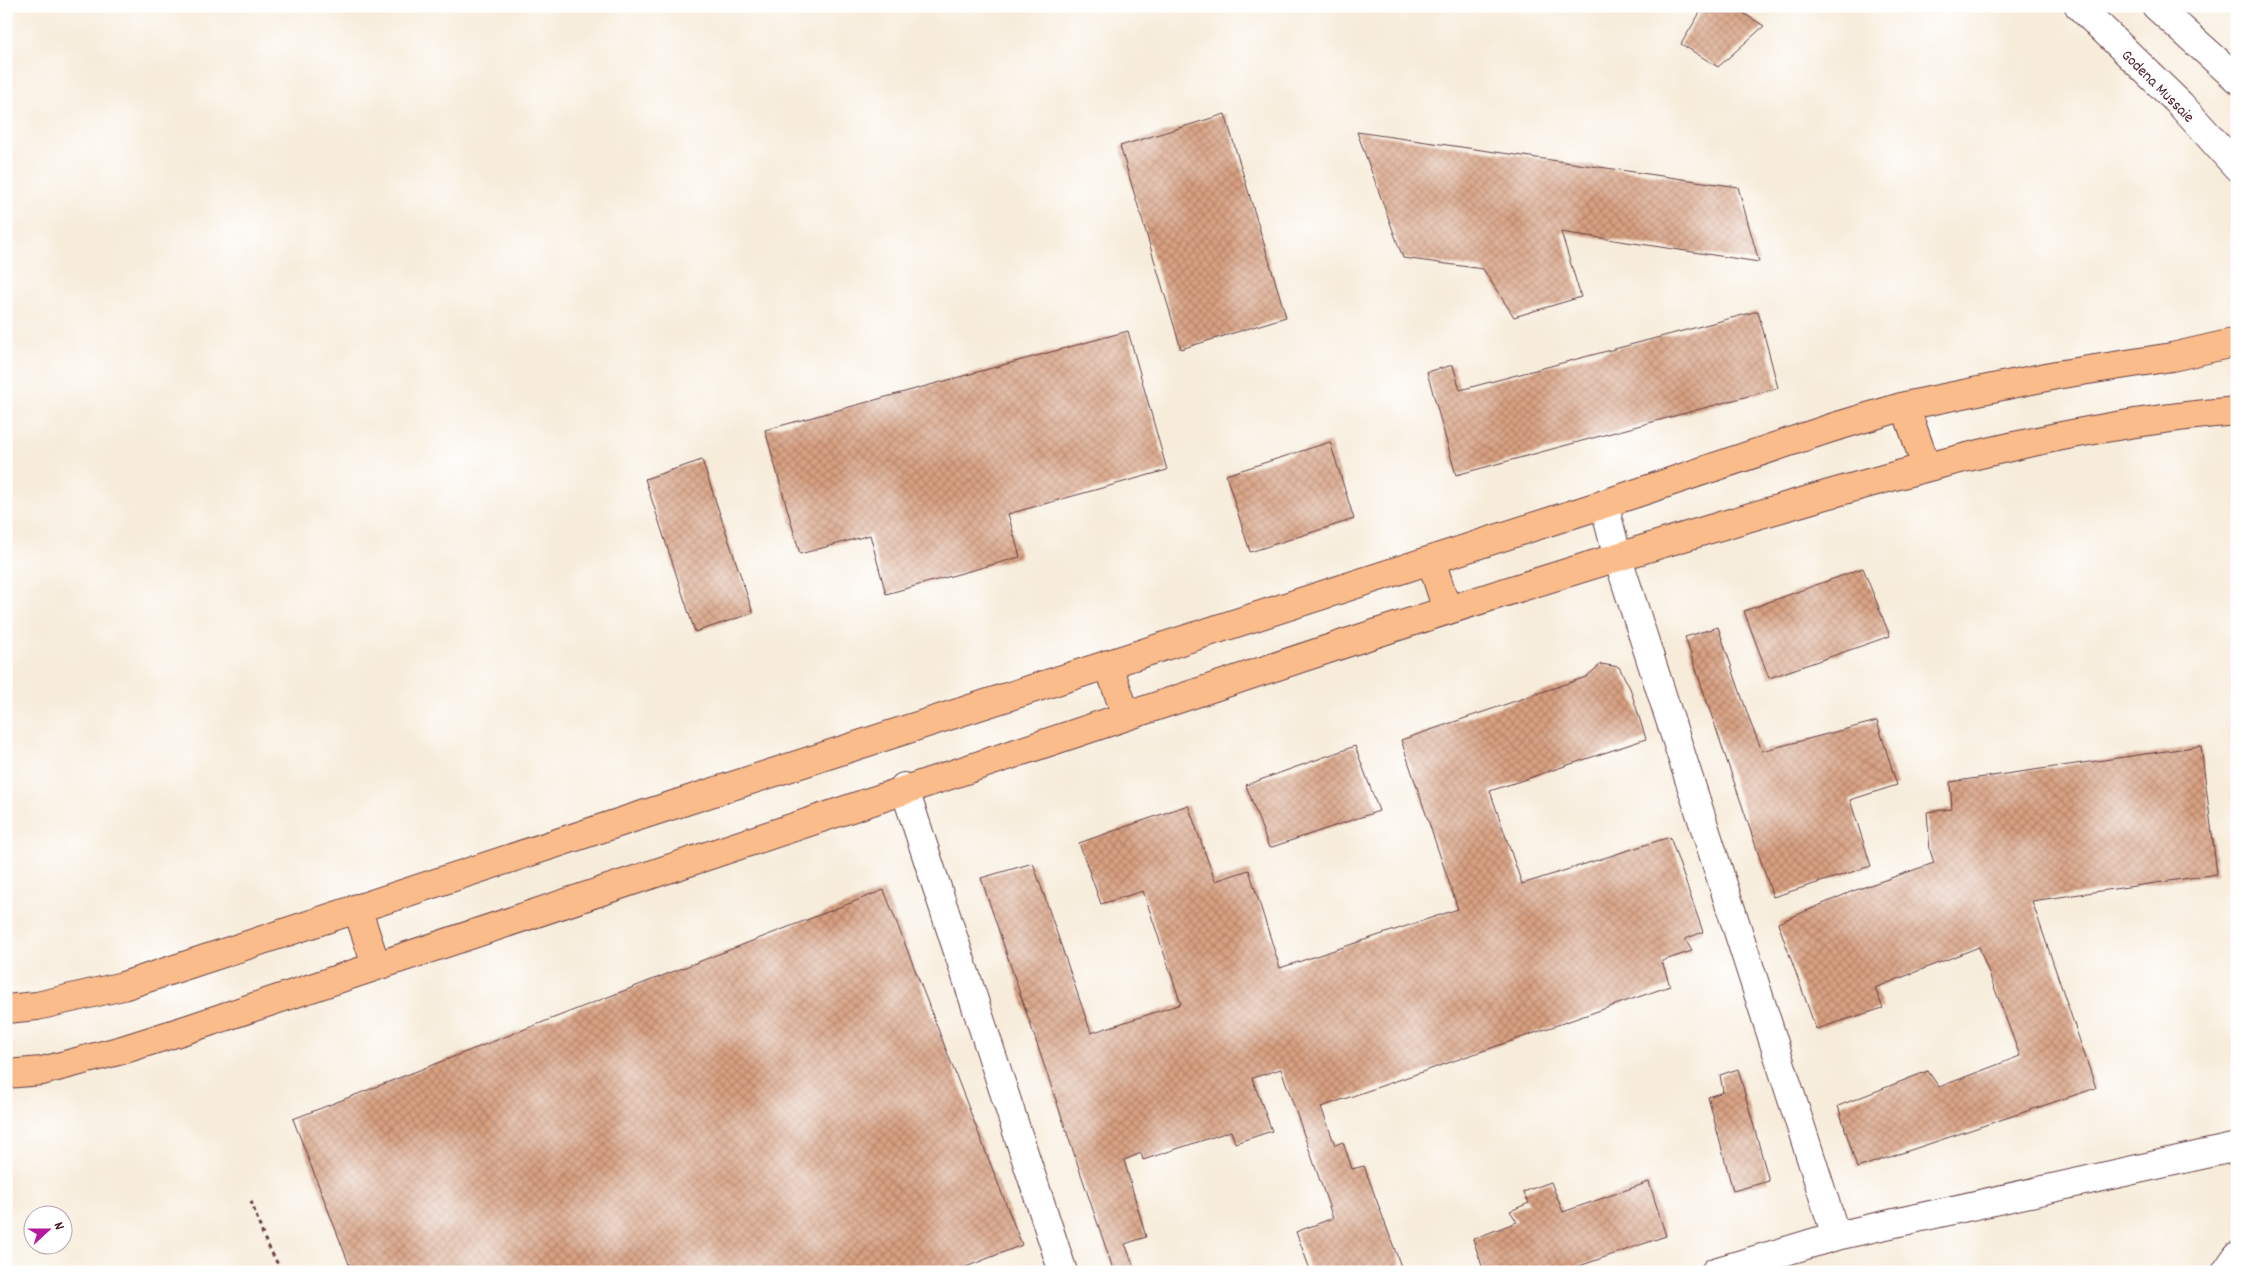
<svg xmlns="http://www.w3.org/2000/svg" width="2243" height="1278" viewBox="0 0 2243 1278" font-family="Dekko,sans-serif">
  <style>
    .building { fill: url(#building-cross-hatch) }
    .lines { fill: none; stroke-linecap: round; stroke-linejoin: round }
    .minor-casing { stroke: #643e45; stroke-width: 30 }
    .tertiary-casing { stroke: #643e45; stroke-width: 30 }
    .primary-casing { stroke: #643e45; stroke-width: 30 }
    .path { stroke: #643e45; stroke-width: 3; stroke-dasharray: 4 4; stroke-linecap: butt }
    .minor { stroke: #fff; stroke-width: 28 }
    .tertiary { stroke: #fff; stroke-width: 28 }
    .primary { stroke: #fabc8b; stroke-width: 28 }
    .labels { text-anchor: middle; stroke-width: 4; stroke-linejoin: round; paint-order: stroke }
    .street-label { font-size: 16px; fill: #4a1f2b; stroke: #fff }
  </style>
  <defs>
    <pattern id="building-cross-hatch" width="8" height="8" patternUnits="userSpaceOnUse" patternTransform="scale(1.25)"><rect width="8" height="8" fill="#d8a081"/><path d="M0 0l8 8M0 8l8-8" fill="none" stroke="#b1826a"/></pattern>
  </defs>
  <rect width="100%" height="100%" fill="#fff"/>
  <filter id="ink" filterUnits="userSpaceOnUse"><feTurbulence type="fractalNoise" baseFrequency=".02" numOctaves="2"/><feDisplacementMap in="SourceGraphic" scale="10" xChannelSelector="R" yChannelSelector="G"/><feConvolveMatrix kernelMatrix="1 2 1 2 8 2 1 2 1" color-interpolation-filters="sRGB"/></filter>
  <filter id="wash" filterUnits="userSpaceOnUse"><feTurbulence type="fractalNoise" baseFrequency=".0096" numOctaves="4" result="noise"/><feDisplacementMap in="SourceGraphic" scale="20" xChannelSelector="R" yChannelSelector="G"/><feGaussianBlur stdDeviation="1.12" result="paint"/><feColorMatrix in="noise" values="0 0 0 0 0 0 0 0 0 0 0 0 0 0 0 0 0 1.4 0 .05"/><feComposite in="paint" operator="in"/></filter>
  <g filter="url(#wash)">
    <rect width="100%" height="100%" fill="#f7ecda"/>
    <g id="blocks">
      <!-- building -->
      <path class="building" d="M 1704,6 L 1732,6 L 1764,26 L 1718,67 L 1681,44 Z
        M 1225,114 L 1286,317 L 1181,349 L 1120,146 Z
        M 1357,132 L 1738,187 L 1759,262 L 1561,232 L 1581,297 L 1514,317 L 1483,269 L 1403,258 Z
        M 1758,311 L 1778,388 L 1456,475 L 1427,372 L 1453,365 L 1460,390 Z
        M 1128,331 L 1167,470 L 1008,514 L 1020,557 L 886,594 L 870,535 L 800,554 L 765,430 Z
        M 1330,442 L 1354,519 L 1250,552 L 1226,475 Z
        M 702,460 L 753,613 L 695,632 L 645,479 Z
        M 1863,568 L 1890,636 L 1769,678 L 1744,611 Z
        M 1718,627 L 1751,724 L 1762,751 L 1877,721 L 1897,785 L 1850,800 L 1871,866 L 1773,897 L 1685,637 Z
        M 1601,664 L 1619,667 L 1630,688 L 1646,739 L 1490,791 L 1522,884 L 1670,837 L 1703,932 L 1685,939 L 1692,951 L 1662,961 L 1670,986 L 1321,1107 L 1335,1145 L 1343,1142 L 1352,1169 L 1364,1166 L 1403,1272 L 1311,1272 L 1296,1232 L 1333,1218 L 1281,1069 L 1252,1078 L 1272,1131 L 1235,1143 L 1231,1131 L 1143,1160 L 1141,1153 L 1124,1160 L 1146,1237 L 1125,1244 L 1136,1272 L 1114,1272 L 981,878 L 1033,863 L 1091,1033 L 1181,1004 L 1143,891 L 1101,904 L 1079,843 L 1188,805 L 1215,881 L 1249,870 L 1280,968 L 1458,909 L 1401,740 L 1586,677 Z
        M 1355,746 L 1379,811 L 1269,848 L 1246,785 Z
        M 2201,746 L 2217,874 L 2032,901 L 2096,1088 L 1857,1168 L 1838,1106 L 1928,1071 L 1939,1087 L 2020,1056 L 1979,947 L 1875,988 L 1883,1008 L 1816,1029 L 1778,923 L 1853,891 L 1934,863 L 1930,850 L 1927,812 L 1952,809 L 1950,782 Z
        M 884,890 L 1022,1245 L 953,1272 L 352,1272 L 293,1119 Z
        M 1738,1069 L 1769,1181 L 1733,1191 L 1708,1097 L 1723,1092 L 1720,1075 Z
        M 1551,1182 L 1563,1212 L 1649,1182 L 1666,1236 L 1562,1272 L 1484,1272 L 1473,1239 L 1517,1222 L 1510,1211 L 1529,1203 L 1523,1192 Z"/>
    </g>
  </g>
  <g filter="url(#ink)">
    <use href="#blocks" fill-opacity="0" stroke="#643e45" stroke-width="1"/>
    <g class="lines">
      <defs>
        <path id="minor" d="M 1604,504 L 1617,555 L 1836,1236
          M 904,787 L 1063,1272
          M 1715,1272 L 1836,1236 L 2237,1147
          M 2226,1272 L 2237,1256"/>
        <path id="tertiary" d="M 2079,6 L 2180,104 L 2237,167
          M 2156,6 L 2237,79"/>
        <path id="primary" d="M 1905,406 L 1926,466
          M 1431,560 L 1447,610
          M 1108,664 L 1126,715
          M 357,908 L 376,965
          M 6,1009 L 37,1006 L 123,986 L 633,818 L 1604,504 L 1831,428 L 1905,406 L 2056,375 L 2172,357 L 2237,342
          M 6,1074 L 42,1071 L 122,1050 L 188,1029 C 586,894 984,761 1383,631 C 1520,587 1657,544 1795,504 C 1939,462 2086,423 2237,411"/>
      </defs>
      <!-- minor casing -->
      <use href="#minor" class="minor-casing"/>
      <!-- tertiary casing -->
      <use href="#tertiary" class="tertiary-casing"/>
      <!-- primary casing -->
      <use href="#primary" class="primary-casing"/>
      <!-- path -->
      <path class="path" d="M 251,1201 L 264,1238 L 282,1272"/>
      <!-- minor -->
      <use href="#minor" class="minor"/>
      <!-- tertiary -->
      <use href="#tertiary" class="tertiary"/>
      <!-- primary -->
      <use href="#primary" class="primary"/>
    </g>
  </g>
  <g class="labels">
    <!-- street labels -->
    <g class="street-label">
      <text transform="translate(2159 85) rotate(45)" y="6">Godena Mussaie</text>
    </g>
  </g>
  <!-- margin -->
  <rect width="2243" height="1278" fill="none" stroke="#fff" stroke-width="25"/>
  <!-- north arrow -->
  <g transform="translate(48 1230) rotate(69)"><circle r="24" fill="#ffffff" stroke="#b7a5aa"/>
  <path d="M0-4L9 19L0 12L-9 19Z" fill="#b5179e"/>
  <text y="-8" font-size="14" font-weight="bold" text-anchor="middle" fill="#4a1f2b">N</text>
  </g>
</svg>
